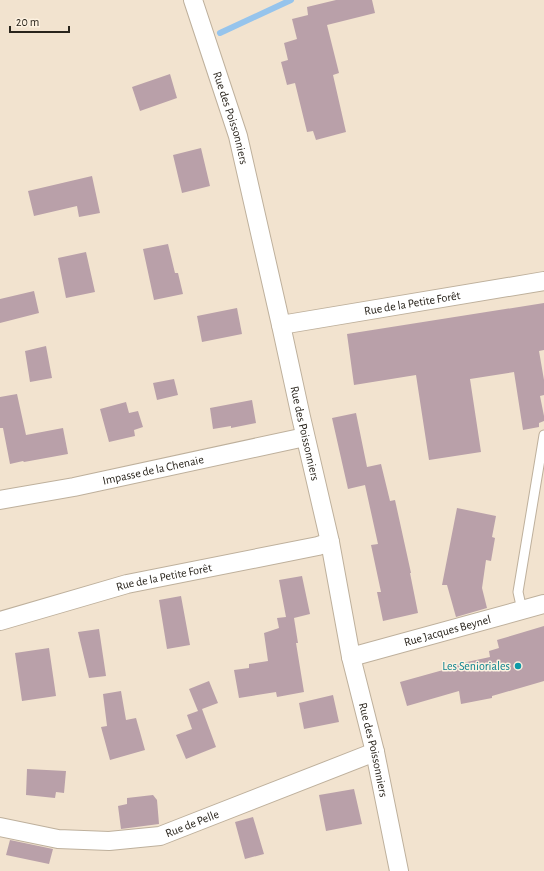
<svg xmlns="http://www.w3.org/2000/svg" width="544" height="871" viewBox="0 0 544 871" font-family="'Alegreya Sans',sans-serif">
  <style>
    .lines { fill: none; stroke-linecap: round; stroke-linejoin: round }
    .stream { stroke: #96c4ec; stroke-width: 6 }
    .building { fill: #b9a0a9 }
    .lane-casing { stroke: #beb09c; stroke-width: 11 }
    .street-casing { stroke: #beb09c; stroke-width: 20 }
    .lane { stroke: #fff; stroke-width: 9 }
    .street { stroke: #fff; stroke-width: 18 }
    .culture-dot { fill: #0f9aa8; stroke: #fdf1e0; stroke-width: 1.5 }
    .labels { text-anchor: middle; stroke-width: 3; stroke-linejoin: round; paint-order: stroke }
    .street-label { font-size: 12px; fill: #29241c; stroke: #fdf1e0 }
    .culture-label { font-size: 12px; fill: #0d838f; stroke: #fdf1e0; text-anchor: end }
  </style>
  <rect width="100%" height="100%" fill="#f2e3cf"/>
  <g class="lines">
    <!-- stream -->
    <path class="stream" d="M 220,33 L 291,0"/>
  </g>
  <!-- building -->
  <path class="building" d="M 336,0 L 372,0 L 375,13 L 327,25 L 339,73 L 333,75 L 346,132 L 316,140 L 313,131 L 307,132 L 295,83 L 287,85 L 281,62 L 288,60 L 284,43 L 297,39 L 292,19 L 308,15 L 307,7 Z
    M 170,74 L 177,98 L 140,111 L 132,87 Z
    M 201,148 L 210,186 L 182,193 L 173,155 Z
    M 92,176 L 100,213 L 79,217 L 77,206 L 34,216 L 28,191 Z
    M 168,244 L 175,273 L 178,273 L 183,294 L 154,300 L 143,249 Z
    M 86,252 L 95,292 L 66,298 L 58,258 Z
    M 34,291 L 39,313 L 0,323 L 0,299 Z
    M 544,303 L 544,350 L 539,351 L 544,380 L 544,395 L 540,396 L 544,416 L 544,421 L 539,423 L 539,427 L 523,430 L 514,372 L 470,379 L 481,452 L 429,460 L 416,375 L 354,385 L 347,334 Z
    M 237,308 L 242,334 L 202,342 L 197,316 Z
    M 46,346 L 52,378 L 30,382 L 25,351 Z
    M 174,379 L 178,395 L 157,400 L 153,383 Z
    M 17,394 L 26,435 L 63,428 L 68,454 L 24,462 L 23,461 L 10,464 L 3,428 L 0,428 L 0,397 Z
    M 252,400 L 256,423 L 231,428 L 231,426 L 213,429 L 210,408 Z
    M 126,402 L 129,413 L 138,411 L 143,427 L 134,430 L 135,436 L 109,442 L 100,409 Z
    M 356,413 L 367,467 L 381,464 L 390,501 L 395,500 L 411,573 L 410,573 L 418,613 L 383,621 L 377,592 L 381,592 L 371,545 L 378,544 L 365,485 L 348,489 L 332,418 Z
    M 457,508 L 496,516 L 492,537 L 495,538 L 491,561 L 486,560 L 482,588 L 487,608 L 456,617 L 447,585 L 442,585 Z
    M 302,576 L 310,614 L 294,618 L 298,643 L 296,643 L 304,692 L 277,697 L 276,692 L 239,698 L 234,670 L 249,668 L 249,664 L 268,661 L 264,633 L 279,628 L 277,618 L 286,617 L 279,580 Z
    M 181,596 L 190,645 L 167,649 L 159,600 Z
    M 544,626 L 544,681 L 492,696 L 492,698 L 461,704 L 459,691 L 407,706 L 400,682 L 454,667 L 453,665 L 490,657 L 489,651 L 499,648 L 497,640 Z
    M 99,629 L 106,676 L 89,678 L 78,632 Z
    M 49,648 L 56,696 L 22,701 L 15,653 Z
    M 209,681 L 218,703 L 202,709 L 216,747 L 186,759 L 176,735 L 192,729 L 187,715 L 198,711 L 189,689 Z
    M 121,691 L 126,720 L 136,718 L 145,750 L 110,760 L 101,727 L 107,726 L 103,694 Z
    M 333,695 L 339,722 L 304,729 L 299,703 Z
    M 27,769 L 66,771 L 64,793 L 56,792 L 55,798 L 26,795 Z
    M 354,789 L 362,824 L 326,831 L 319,795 Z
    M 153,795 L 157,800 L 159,824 L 121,829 L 118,806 L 127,804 L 127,798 Z
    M 253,817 L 264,854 L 245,859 L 235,822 Z
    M 10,840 L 53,849 L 49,864 L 6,855 Z"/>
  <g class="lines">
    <defs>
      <path id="lane" d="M 522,610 L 518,592 L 544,435"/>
      <g id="street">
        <path id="s1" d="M 193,0 L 238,136 L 281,325 L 301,417 L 330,542 L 351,657 L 375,752 L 399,871"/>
        <path id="s2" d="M 281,325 L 544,281"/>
        <path id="s3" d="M 0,500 L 74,487 L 305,437"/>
        <path id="s4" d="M 0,621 L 127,584 L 318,546 L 330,542"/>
        <path id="s5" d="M 351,657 L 544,604"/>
        <path id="s6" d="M 0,827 L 58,839 L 109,841 L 160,836 L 375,752"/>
      </g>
    </defs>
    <!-- lane casing -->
    <use href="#lane" class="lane-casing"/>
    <!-- street casing -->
    <use href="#street" class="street-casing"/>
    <!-- lane -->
    <use href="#lane" class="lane"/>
    <!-- street -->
    <use href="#street" class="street"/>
  </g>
  <!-- markers -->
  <circle class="culture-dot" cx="518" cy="666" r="4"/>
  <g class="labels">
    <!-- street labels -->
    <g class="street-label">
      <text dy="4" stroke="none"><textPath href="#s1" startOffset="124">Rue des Poissonniers</textPath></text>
      <text dy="4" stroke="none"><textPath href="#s2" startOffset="133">Rue de la Petite Forêt</textPath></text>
      <text dy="4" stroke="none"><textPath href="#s1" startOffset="448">Rue des Poissonniers</textPath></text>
      <text dy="4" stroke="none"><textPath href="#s3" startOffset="156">Impasse de la Chenaie</textPath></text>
      <text dy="4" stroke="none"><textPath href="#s4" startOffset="170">Rue de la Petite Forêt</textPath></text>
      <text dy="4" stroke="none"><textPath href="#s5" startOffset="100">Rue Jacques Beynel</textPath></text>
      <text dy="4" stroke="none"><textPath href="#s1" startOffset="772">Rue des Poissonniers</textPath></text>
      <text dy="4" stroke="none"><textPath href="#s6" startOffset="196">Rue de Pelle</textPath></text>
    </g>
    <!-- culture labels -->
    <g class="culture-label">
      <text x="510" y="670">Les Senioriales</text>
    </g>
  </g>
  <!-- scale -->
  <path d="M10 26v6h59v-6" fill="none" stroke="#29241c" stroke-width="2"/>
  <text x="16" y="26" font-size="12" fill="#29241c" stroke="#fdf1e0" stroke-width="3" paint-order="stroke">20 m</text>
</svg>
